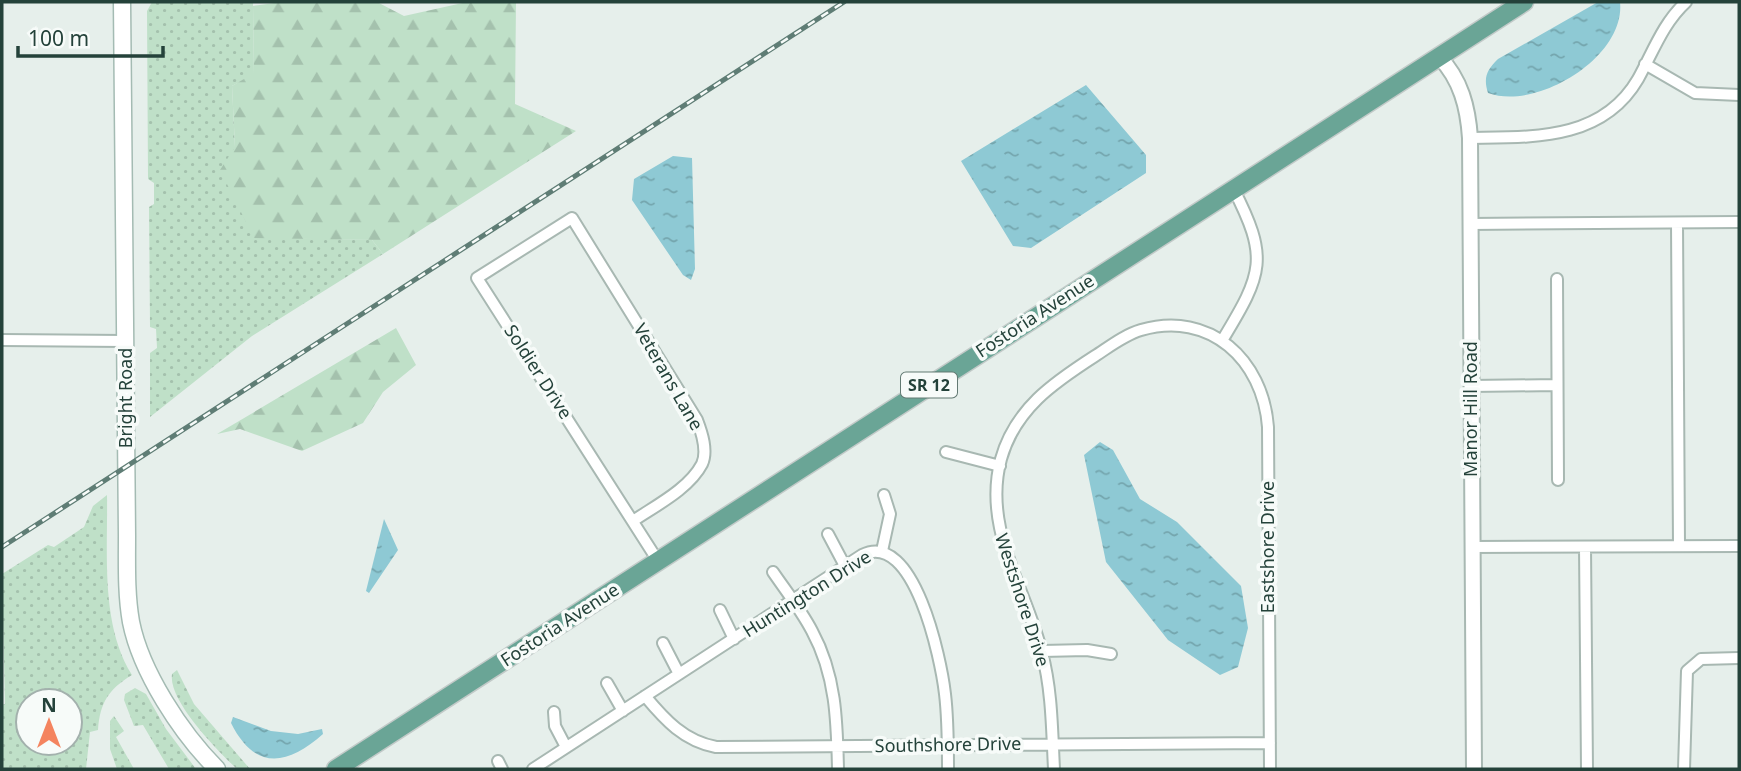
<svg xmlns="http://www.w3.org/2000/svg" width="1741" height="771" viewBox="0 0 1741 771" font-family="'Noto Sans',sans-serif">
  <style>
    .grass { fill: url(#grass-dots); fill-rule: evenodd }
    .forest { fill: url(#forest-firs) }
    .water { fill: url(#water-ripples) }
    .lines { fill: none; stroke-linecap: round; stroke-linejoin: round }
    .minor-casing { stroke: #a8b8b2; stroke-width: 14 }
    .tertiary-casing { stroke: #a8b8b2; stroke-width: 18 }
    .secondary-casing { stroke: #a4bbb3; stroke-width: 19 }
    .primary-casing { stroke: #c2cac8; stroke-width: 21 }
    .minor { stroke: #fff; stroke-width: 10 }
    .tertiary { stroke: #fff; stroke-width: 14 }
    .secondary { stroke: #fff; stroke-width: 16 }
    .primary { stroke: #6aa596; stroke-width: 18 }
    .rail-casing { stroke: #5f7d75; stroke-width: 5 }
    .rail { stroke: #f7fbf9; stroke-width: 2.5; stroke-dasharray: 8; stroke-linecap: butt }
    .labels { text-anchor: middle; stroke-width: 7; stroke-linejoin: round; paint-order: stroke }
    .shield { fill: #f7fbf9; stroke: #637a73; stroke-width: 2 }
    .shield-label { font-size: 16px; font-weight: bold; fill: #24423a }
    .street-label { font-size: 18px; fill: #24423a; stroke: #f7fbf9 }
  </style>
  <defs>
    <pattern id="grass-dots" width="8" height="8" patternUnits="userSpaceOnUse" patternTransform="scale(1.75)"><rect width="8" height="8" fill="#bfe0c8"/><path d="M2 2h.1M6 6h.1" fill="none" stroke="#a4c1ad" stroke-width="1.8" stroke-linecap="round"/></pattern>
    <pattern id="forest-firs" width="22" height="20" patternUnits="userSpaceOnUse" patternTransform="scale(1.75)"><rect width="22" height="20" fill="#bfe0c8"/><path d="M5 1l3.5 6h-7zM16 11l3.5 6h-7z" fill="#a4c1ad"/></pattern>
    <pattern id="water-ripples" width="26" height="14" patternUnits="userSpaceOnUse" patternTransform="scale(1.75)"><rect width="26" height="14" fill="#8ec9d4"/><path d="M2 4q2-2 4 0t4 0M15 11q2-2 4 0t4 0" fill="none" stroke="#74a5ad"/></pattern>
  </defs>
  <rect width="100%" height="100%" fill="#e6efeb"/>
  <!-- grass -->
  <path class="grass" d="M 152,2 L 253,2 L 254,74 L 232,86 L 235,147 L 254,237 L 372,240 L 383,254 L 252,336 L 150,417 L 150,353 L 157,348 L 156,329 L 150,327 L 149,207 L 154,204 L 154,183 L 148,179 L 147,11 Z
    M 107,495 C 108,552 100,624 132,675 C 109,689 100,702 98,730 L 90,732 L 86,769 L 2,769 L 2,705 L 5,704 L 2,574 L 48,545 L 54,547 L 84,527 L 93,506 ZM 28,701 L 70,701 L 70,743 L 28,743 Z
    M 177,670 L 194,704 L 250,769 L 237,769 C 219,752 168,701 172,674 Z
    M 135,688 L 146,694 L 166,729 L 196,769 L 169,769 L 143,725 L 134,726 L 124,700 L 125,694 Z
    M 114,716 L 124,731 L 116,737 L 134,769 L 117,769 L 110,749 L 110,721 Z"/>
  <!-- forest -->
  <path class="forest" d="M 282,2 L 377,2 L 404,16 L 467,2 L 516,2 L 515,104 L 576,131 L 383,254 L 372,240 L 254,238 L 220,170 L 235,147 L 232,86 L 254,73 L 253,6 Z
    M 396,328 L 416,365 L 383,392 L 363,423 L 302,451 L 240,429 L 217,434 Z"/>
  <!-- water -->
  <path class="water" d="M 1598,2 L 1620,2 C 1626,57 1537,111 1488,93 C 1483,77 1487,70 1498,59 Z
    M 1086,85 L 1146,155 L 1146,173 L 1031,248 L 1013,246 L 961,161 Z
    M 673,156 L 692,158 L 695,269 L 691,280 L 683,275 L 632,200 L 634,179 Z
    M 1100,442 L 1113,450 L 1140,499 L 1177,522 L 1241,586 L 1248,628 L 1238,667 L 1220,675 L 1168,640 L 1106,562 L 1084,455 Z
    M 384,519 L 398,550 L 369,593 L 366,591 Z
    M 233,717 L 271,731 L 298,734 L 322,729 L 323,734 C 287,766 255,771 231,723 Z"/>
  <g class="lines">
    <defs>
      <path id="minor" d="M 1645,64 L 1695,93 L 1739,95
        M 1470,138 C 1532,137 1602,141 1638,79 C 1653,52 1663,23 1686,2
        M 1677,223 L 1679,546
        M 1470,224 L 1739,222
        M 1557,279 L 1558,480
        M 1223,339 C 1263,273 1269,258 1233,188
        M 2,340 L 125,341
        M 1471,386 L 1557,385
        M 946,452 L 1000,466
        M 633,521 C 655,506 689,489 702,464 C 708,451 702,433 697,420 L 572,218 L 477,278 L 658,561
        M 828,534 L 845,566
        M 1472,547 L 1739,546
        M 1585,547 L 1587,769
        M 882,551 L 890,514 L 884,495
        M 773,572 C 786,591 801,610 812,631 C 836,675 837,721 838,769
        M 720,610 L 734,639
        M 663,643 L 679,674
        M 1042,651 L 1087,650 L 1111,654
        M 607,683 L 623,711
        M 645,696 C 665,720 684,741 716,747 L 1270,743
        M 554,712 L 555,726 L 566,747
        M 498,761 L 502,769
        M 533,769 L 862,555 C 914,529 941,659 945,694 C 948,719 948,744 948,769
        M 1054,769 C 1052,731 1052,690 1042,653 C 1026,588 982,529 1001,459 C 1015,409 1053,383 1095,356 C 1109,347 1124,335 1141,330 C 1210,310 1263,360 1268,427 L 1270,769
        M 1684,769 L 1687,671 L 1701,659 L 1739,658"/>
      <path id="tertiary" d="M 1439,57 C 1461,79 1468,108 1470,138 L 1474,769"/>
      <path id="secondary" d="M 122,2 L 127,536 C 127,564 126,594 131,622 C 141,672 181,733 217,769"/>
      <path id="primary" d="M 336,769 L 1524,2"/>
    </defs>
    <!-- minor casing -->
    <use href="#minor" class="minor-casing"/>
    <!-- tertiary casing -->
    <use href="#tertiary" class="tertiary-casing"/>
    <!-- secondary casing -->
    <use href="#secondary" class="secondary-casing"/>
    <!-- primary casing -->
    <use href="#primary" class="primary-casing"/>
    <!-- minor -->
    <use href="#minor" class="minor"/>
    <!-- tertiary -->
    <use href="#tertiary" class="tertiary"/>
    <!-- secondary -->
    <use href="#secondary" class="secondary"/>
    <!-- primary -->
    <use href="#primary" class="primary"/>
    <defs>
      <path id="rail" d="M 2,547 L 844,2"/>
    </defs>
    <!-- rail casing -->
    <use href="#rail" class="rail-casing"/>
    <!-- rail -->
    <use href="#rail" class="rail"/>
  </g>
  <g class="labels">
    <!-- shield labels -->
    <rect class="shield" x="901" y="372.5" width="56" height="25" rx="5"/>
    <g class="shield-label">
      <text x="929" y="391">SR 12</text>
    </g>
    <!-- street labels -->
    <g class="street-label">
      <text transform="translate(1035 316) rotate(-33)" y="6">Fostoria Avenue</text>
      <text transform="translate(538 372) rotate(57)" y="6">Soldier Drive</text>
      <text transform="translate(668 377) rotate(60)" y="6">Veterans Lane</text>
      <text transform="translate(126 398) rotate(-90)" y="6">Bright Road</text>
      <text transform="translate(1471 409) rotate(-90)" y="6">Manor Hill Road</text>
      <text transform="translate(1268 547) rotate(-90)" y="6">Eastshore Drive</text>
      <text transform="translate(807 594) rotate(-32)" y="6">Huntington Drive</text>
      <text transform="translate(1022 600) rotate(72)" y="6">Westshore Drive</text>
      <text transform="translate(560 625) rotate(-33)" y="6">Fostoria Avenue</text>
      <text transform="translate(948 745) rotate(-1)" y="6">Southshore Drive</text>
    </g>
  </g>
  <!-- border -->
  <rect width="1741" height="771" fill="none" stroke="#24423a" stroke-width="7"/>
  <!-- north arrow -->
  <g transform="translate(49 722)"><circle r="33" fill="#f7fbf9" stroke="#a3b1ad" stroke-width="2"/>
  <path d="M0-5L12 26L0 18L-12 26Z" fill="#f4845f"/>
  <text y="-10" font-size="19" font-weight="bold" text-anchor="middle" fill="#24423a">N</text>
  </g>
  <!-- scale -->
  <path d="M18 46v10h145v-10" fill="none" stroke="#24423a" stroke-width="3.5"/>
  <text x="28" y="46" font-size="21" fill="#24423a" stroke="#f7fbf9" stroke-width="5" paint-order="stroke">100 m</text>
</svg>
